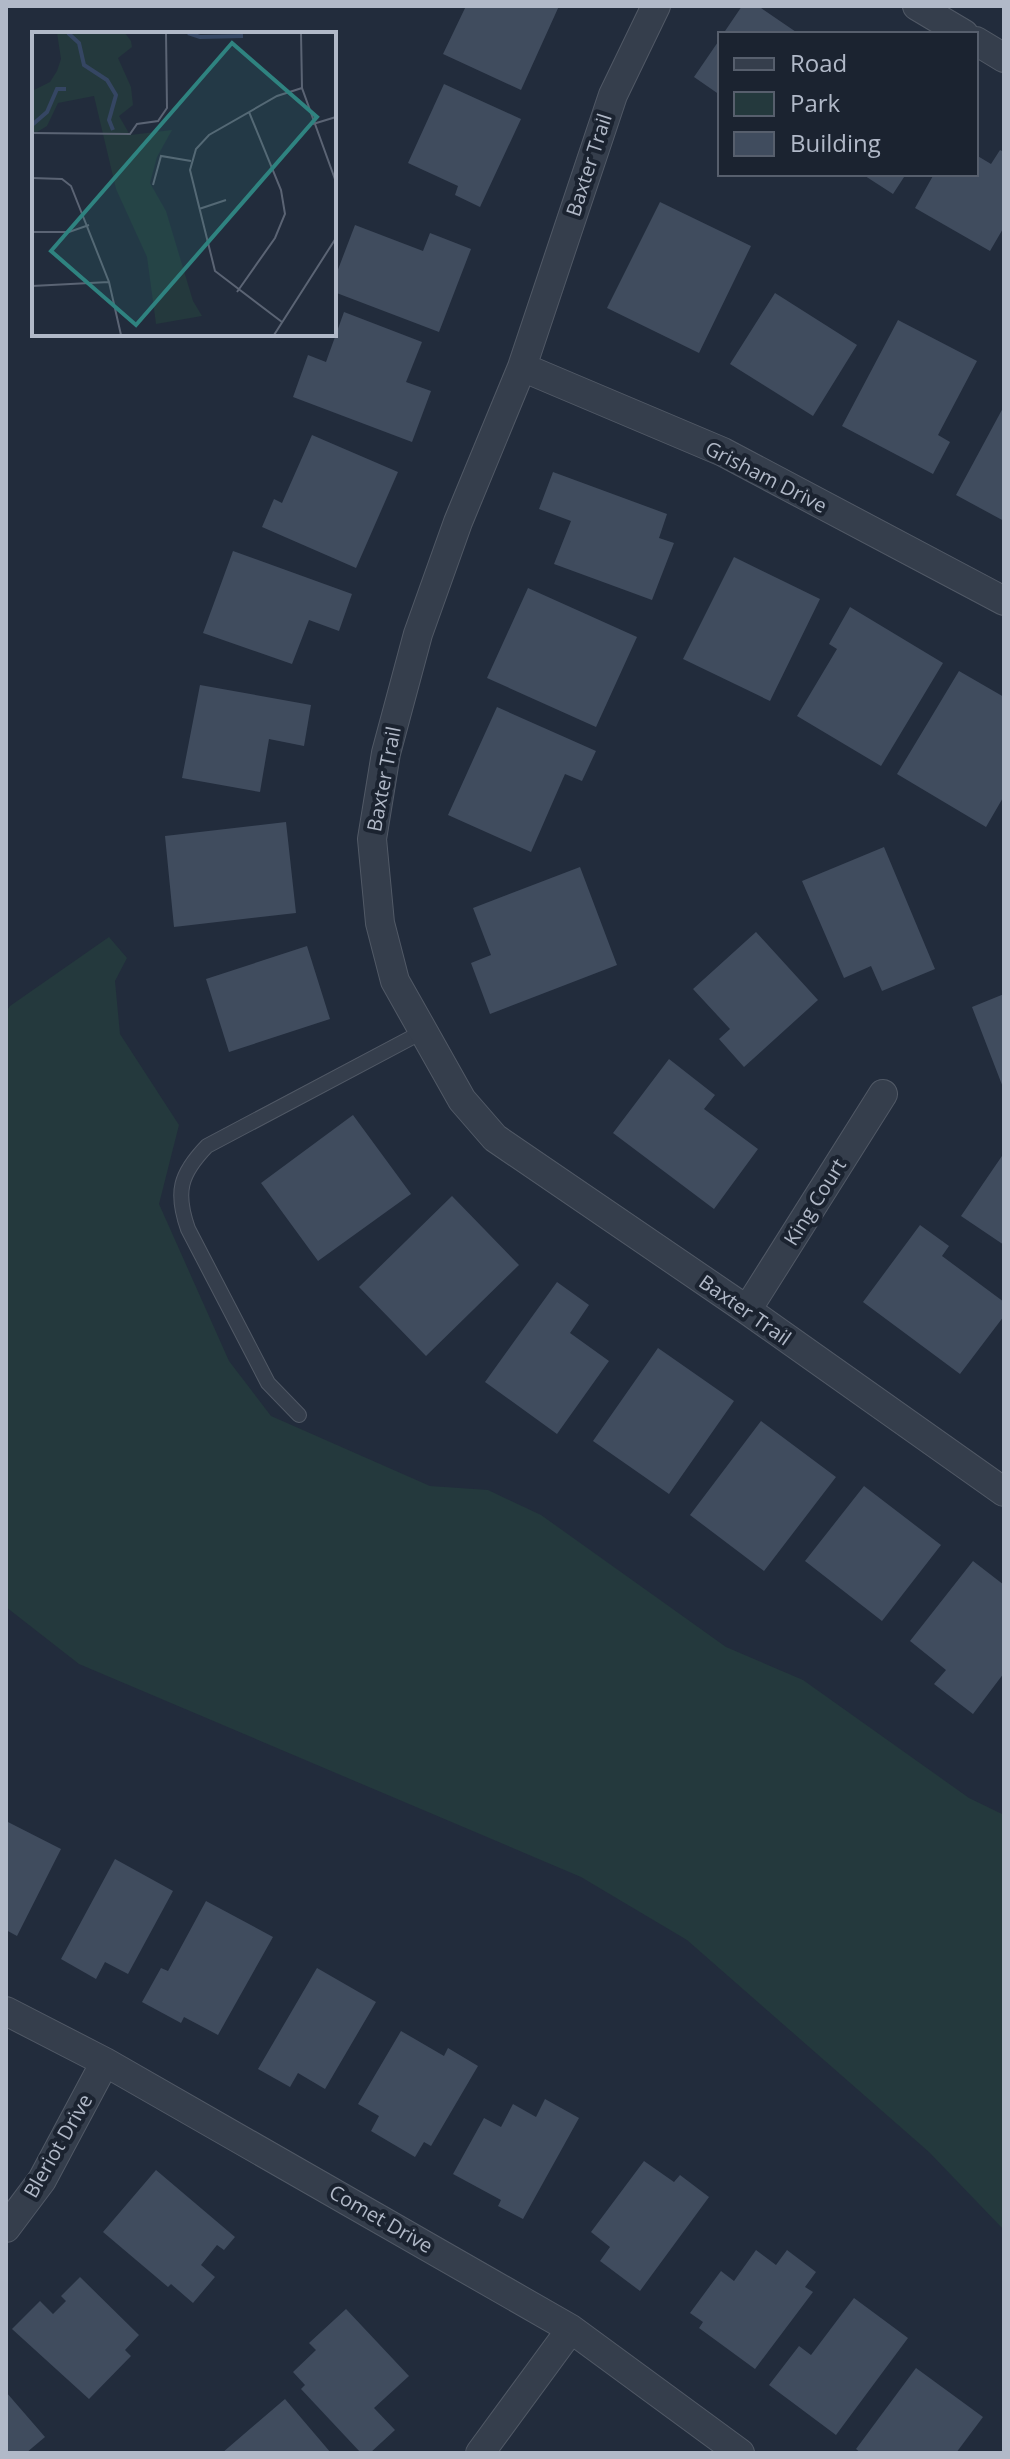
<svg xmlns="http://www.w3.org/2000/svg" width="1010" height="2459" viewBox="0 0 1010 2459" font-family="'Open Sans',sans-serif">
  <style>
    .green { fill: #24393d }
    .building { fill: #404c5e }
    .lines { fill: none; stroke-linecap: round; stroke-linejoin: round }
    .service-casing { stroke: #515966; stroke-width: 16 }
    .minor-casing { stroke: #515966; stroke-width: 30 }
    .service { stroke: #353e4c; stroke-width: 14 }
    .minor { stroke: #353e4c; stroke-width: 28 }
    .labels { text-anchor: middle; stroke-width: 8; stroke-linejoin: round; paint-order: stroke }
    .street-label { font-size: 20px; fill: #b1b9c8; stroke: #1b2330 }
    .inset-river { fill: none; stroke: #354663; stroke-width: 4 }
    .inset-road { fill: none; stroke: #5b6474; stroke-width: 2 }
    .view { fill: #2f8380; fill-opacity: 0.15; stroke: #2f8380; stroke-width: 4 }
    .inset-edge { fill: none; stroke: #b1b9c8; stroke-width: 4 }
  </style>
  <rect width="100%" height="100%" fill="#222c3c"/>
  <!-- green -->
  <path class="green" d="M 109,937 L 127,958 L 115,981 L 120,1034 L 179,1125 L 159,1204 L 229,1361 L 271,1416 L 430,1486 L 488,1490 L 541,1515 L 726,1647 L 803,1680 L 969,1798 L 1004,1815 L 1004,2230 L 929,2152 L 687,1940 L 581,1877 L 79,1664 L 6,1607 L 6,1012 L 10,1006 Z"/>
  <!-- building -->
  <path class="building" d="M 466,6 L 559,6 L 521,90 L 443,54 Z
    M 742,6 L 758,6 L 799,34 L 723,34 Z
    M 720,39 L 720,95 L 694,77 Z
    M 444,84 L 521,119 L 480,207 L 455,195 L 458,186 L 408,163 Z
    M 1000,150 L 1004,152 L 1004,227 L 990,251 L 915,208 L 934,174 L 976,174 L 976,155 L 991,164 Z
    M 862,174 L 906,174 L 893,194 Z
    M 660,202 L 751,246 L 699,353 L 607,308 Z
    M 355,225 L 423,251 L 430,233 L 471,249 L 439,332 L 334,292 L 334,280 Z
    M 775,293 L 857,345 L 813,416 L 730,364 Z
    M 344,312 L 422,342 L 406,382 L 431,391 L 412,442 L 293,397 L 308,355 L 326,362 Z
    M 898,320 L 977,361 L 938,435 L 950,442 L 933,474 L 842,426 Z
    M 1004,406 L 1004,521 L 956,495 Z
    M 312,435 L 398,472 L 356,568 L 262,527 L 274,499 L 282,503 Z
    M 553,472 L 667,514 L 659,538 L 674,543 L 652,600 L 554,564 L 571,521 L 539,509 Z
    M 233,551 L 352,594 L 339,631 L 309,620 L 292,664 L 203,633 Z
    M 734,557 L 820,599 L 770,701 L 683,659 Z
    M 528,588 L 637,637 L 596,727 L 487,678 Z
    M 850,607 L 943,663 L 881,766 L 797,716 L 837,649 L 829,644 Z
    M 959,671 L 1004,697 L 1004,796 L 986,827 L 897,774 Z
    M 200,685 L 311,705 L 304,746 L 269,739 L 260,792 L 182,778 Z
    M 497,707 L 596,751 L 582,781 L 565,774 L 531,852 L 448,815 Z
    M 286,822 L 296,913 L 174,927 L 165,836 Z
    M 884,847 L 935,969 L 882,991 L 871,966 L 844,978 L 802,881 Z
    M 580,867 L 617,965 L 490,1014 L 471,963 L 491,955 L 473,908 Z
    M 756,932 L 818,1000 L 744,1067 L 719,1039 L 730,1029 L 693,989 Z
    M 307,946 L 330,1019 L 229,1052 L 206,979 Z
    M 1004,994 L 1004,1090 L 972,1007 Z
    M 669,1059 L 715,1095 L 704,1109 L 758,1149 L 714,1209 L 613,1133 Z
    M 353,1115 L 411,1194 L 318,1261 L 261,1183 Z
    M 1004,1153 L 1004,1245 L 961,1216 Z
    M 452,1196 L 519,1265 L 426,1356 L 359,1287 Z
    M 920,1225 L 949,1246 L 942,1256 L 1004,1302 L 1004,1316 L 960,1374 L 863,1302 Z
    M 557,1282 L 589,1305 L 570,1333 L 609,1361 L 557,1434 L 485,1382 Z
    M 658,1348 L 734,1401 L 669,1494 L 593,1441 Z
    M 761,1421 L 836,1477 L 764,1571 L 690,1515 Z
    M 864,1486 L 941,1545 L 882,1621 L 805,1561 Z
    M 973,1561 L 1004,1585 L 1004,1673 L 973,1714 L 934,1684 L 946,1670 L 910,1641 Z
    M 6,1821 L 61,1849 L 17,1936 L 6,1930 Z
    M 115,1859 L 173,1891 L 128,1974 L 105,1962 L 96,1979 L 61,1959 Z
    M 206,1901 L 273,1937 L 218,2035 L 184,2017 L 181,2023 L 142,2002 L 161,1968 L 168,1971 Z
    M 317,1968 L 376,2002 L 325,2089 L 298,2073 L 290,2087 L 258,2069 Z
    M 401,2031 L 444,2056 L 448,2048 L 478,2066 L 431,2146 L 424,2142 L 415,2157 L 371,2131 L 379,2116 L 358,2104 Z
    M 545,2099 L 579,2118 L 523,2219 L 498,2206 L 501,2200 L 453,2174 L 484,2118 L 501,2127 L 513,2104 L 536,2117 Z
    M 644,2161 L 674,2182 L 680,2175 L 709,2197 L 640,2291 L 600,2261 L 610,2247 L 591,2232 Z
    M 156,2170 L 235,2237 L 224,2250 L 217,2245 L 201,2265 L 215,2277 L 193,2303 L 171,2284 L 168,2287 L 103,2232 Z
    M 756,2250 L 776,2265 L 787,2250 L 816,2272 L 805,2287 L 813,2292 L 755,2369 L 699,2328 L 703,2322 L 690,2313 L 721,2271 L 734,2281 Z
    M 80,2277 L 139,2335 L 125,2350 L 131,2356 L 89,2399 L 12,2329 L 40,2301 L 53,2314 L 66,2301 L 61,2296 Z
    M 854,2298 L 908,2338 L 836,2435 L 769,2385 L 799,2346 L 811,2355 Z
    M 346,2309 L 409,2376 L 374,2408 L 395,2430 L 370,2453 L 361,2453 L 301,2389 L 305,2385 L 293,2372 L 316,2350 L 309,2343 Z
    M 916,2368 L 983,2417 L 956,2453 L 861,2453 L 856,2449 Z
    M 6,2392 L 45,2437 L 26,2453 L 6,2453 Z
    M 285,2399 L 331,2453 L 222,2453 Z"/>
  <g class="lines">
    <defs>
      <path id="service" d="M 299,1415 L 268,1383 L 188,1229 C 175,1192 180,1174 207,1146 L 422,1032"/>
      <path id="minor" d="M 656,6 L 613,95 L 522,367 L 458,522 L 418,634 L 386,753 L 372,839 L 380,923 L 395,981 L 462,1100 L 495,1138 L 747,1310 L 1004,1492
        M 917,6 L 964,34
        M 976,41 L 1004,58
        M 522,367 L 723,452 L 1004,601
        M 747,1310 L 883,1094
        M 6,2011 L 105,2062 L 571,2329 L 740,2453
        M 6,2228 L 42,2180 L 105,2062
        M 480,2453 L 571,2329"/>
    </defs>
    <!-- service casing -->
    <use href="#service" class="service-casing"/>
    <!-- minor casing -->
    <use href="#minor" class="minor-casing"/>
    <!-- service -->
    <use href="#service" class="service"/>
    <!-- minor -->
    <use href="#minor" class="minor"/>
  </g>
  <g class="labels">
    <!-- street labels -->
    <g class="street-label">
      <text transform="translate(589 165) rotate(-72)" y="7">Baxter Trail</text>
      <text transform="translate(766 477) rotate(27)" y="7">Grisham Drive</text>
      <text transform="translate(384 779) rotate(-79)" y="7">Baxter Trail</text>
      <text transform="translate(815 1202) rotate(-58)" y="7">King Court</text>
      <text transform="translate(745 1310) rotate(35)" y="7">Baxter Trail</text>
      <text transform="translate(58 2146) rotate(-60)" y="7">Bleriot Drive</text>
      <text transform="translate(381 2219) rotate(30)" y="7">Comet Drive</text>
    </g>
  </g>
  <!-- overview -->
  <g transform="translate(32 32)">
    <rect width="304" height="304" fill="#222c3c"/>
    <path d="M 25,1 L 93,1 L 99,9 L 100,15 L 86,26 L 99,55 L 101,73 L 87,84 L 98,103 L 140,98 L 125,125 L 118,151 L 134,179 L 161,269 L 170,284 L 124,292 L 115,225 L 84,157 L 62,64 L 26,71 L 15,94 L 0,103 L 0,59 L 18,50 L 25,39 L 29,27 Z" fill="#24393d"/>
    <path class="inset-river" d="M 36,1 L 47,11 L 52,33 L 75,48 L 84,63 L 77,88 L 81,98M 156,1 L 168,5 L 211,4M 0,93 L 15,80 L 25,57 L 34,57"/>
    <path class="inset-road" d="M 269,1 L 270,56 L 304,150M 281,92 L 304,85M 0,101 L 98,102 L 105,92 L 126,89 L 135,76 L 134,1M 0,146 L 30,147 L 39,154 L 77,250 L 89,303M 121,153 L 129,124 L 159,129M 167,177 L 194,168M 0,200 L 37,200 L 57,193M 0,254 L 77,250M 205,260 L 243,206 L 253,182 L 249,158 L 217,80M 250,290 L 183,239 L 158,138 L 164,117 L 177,103 L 245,64 L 270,56M 242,303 L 304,206"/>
    <path class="view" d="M 200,11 L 285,85 L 104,293 L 19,219 Z"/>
    <rect width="304" height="304" class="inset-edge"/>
  </g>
  <!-- border -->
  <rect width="1010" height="2459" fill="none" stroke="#b1b9c8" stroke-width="16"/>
  <!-- legend -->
  <rect x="718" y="32" width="260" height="144" fill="#1b2330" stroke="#575f6d" stroke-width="2"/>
  <rect x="734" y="58" width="40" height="12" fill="#353e4c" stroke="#575f6d" stroke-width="2"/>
  <text x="790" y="72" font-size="24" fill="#b1b9c8">Road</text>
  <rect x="734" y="92" width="40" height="24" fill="#24393d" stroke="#575f6d" stroke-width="2"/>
  <text x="790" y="112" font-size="24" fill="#b1b9c8">Park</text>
  <rect x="734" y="132" width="40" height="24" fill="#404c5e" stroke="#575f6d" stroke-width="2"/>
  <text x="790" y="152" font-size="24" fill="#b1b9c8">Building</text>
</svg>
